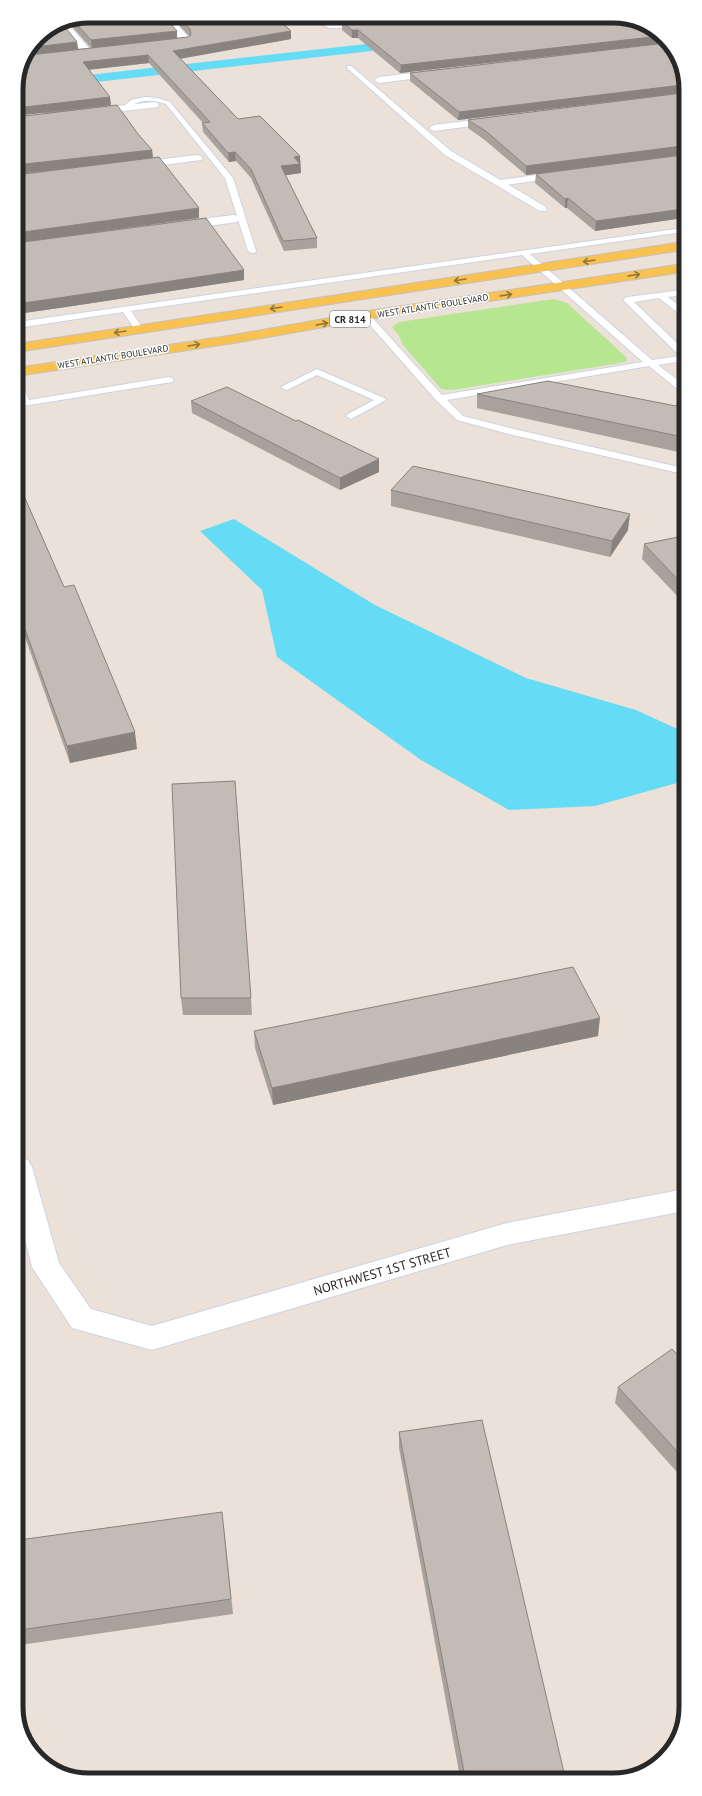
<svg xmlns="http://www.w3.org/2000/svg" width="702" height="1796" viewBox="0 0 702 1796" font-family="'PT Sans',sans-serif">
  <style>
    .green { fill: #b6e690 }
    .water { fill: #64dcf5 }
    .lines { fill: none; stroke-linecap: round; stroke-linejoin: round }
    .canal { fill: #64dcf5; fill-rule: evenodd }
    .lane-casing { stroke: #cdd3e2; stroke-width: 2 }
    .street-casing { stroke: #cdd3e2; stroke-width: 2 }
    .primary-casing { stroke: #c3c3c3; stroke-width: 2 }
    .lane { fill: #fff; fill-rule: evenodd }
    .street { fill: #fff; fill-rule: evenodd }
    .primary { fill: #f8c150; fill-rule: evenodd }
    .wall { fill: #a8a19c }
    .shaded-wall { fill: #88837f }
    .building { fill: #c3bbb5; stroke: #88837f }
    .oneway { stroke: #90743c }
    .labels { text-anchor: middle; stroke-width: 3; stroke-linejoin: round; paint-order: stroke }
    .far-street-label { font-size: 9px; fill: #282828; stroke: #fff }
    .shield { fill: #fff; stroke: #686868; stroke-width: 1 }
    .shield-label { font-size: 10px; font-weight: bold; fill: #282828 }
    .near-street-label { font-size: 13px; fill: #282828; stroke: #fff }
    .rim { fill: none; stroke: #282828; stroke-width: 5 }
  </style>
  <rect width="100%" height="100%" fill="#ebe1d8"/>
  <!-- green -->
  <path class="green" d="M 554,299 L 567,303 L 626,357 L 627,361 L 620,363 L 452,390 L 441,389 L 403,345 L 399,336 L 392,327 L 399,322 Z"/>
  <!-- water -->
  <path class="water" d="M 234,519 L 375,605 L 526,678 L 636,710 L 684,732 L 684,781 L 595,806 L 509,810 L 421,760 L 277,657 L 262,590 L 200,531 Z"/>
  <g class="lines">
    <!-- canal -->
    <path class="canal" d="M 411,39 L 416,40 L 418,43 L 416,46 L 16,91 L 17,83 Z"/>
    <defs>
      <path id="lane" d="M 347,66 L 351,66 L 451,151 L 546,207 L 546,211 L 540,211 L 445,155 L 347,68 Z
        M 145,97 L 157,98 L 170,102 L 233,178 L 256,251 L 255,253 L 252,253 L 248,251 L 225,178 L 166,104 C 152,99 138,99 127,109 L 122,108 L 131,100 Z
        M 683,228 L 683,232 L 530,254 L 652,360 L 680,356 L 623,300 L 627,297 L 683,290 L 683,295 L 668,297 L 683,309 L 683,317 L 659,298 L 634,302 L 683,349 L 683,361 L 658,365 L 683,384 L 683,392 L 680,391 L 649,366 L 447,400 L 463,416 L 514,429 L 683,468 L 683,474 L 513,435 L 457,420 L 436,400 L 362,316 L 363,314 L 369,314 L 442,395 L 643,362 L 522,255 L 131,311 L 143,329 L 139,332 L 136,331 L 123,312 L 17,328 L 17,322 Z
        M 317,369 L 384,398 L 386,400 L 351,419 L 346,416 L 348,414 L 374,400 L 317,375 L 289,389 L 286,390 L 281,387 Z
        M 169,377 L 172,378 L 174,380 L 172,382 L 17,407 L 17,401 L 20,401 L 17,393 L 17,381 L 22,384 L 29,400 Z"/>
      <path id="street" d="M 160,16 L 170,16 L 189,38 L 190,42 L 188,44 L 160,49 L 157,48 L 155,46 L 157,44 L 180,40 Z
        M 314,16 L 325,16 L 333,22 L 371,21 L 376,24 L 371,27 L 330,28 L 327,27 Z
        M 61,21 L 66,21 L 91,51 L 93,53 L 91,55 L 85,55 L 58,23 Z
        M 439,70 L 444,73 L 443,75 L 379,83 L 374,80 L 379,77 Z
        M 154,102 L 158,103 L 159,105 L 158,107 L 90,115 L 85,112 L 90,109 Z
        M 498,117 L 503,120 L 502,122 L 434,131 L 429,128 L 434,125 Z
        M 197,155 L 201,156 L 203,158 L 201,160 L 132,169 L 126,166 L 132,163 Z
        M 564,171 L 568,172 L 570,174 L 568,176 L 500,186 L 494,183 L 500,180 Z
        M 233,215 L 237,216 L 239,219 L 237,222 L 179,230 L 175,229 L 173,226 L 175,223 L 179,222 Z
        M 19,1157 L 28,1160 L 32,1167 L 59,1263 L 91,1309 L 152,1326 L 507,1223 L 685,1189 L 685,1211 L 507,1245 L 152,1350 L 72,1328 L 32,1267 L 19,1215 Z"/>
      <path id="primary" d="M 683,242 L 683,250 L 17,352 L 17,344 Z
        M 683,264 L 683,272 L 369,319 L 234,343 L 17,376 L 17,368 L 234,335 L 369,311 Z"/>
    </defs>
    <!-- lane casing -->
    <use href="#lane" class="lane-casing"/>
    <!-- street casing -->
    <use href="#street" class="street-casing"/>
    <!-- primary casing -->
    <use href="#primary" class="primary-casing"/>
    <!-- lane -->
    <use href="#lane" class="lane"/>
    <!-- street -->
    <use href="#street" class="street"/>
    <!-- primary -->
    <use href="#primary" class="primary"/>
  </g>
  <!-- wall -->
  <path class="wall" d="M 89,16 L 177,39 L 188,37 L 189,36 L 171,16 L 274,16 L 291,31 L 291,39 L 180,58 L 238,119 L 300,163 L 301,173 L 285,175 L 317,238 L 317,248 L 284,251 L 251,178 L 236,161 L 229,162 L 203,132 L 202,123 L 203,123 L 149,63 L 89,70 L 111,105 L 152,150 L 153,158 L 199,218 L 17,243 L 244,270 L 244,280 L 66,307 L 17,314 L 16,175 L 77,42 L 78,49 L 91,48 L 66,20 Z
    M 328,16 L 395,16 L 340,21 L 334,21 Z
    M 405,16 L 618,16 L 658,31 L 682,65 L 682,93 L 458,120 L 410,81 L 410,73 L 611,49 L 400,73 L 358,38 L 352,38 L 342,30 L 342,22 Z
    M 682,93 L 683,218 L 595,231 L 567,208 L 565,208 L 535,183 L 536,174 L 526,175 L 486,141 L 468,128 L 468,120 Z
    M 680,294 L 683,294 L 683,307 L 679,304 Z
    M 477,394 L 676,406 L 683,401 L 683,453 L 477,408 Z
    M 191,401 L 296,421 L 379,472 L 340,490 L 192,413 Z
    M 17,480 L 64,587 L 137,749 L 70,763 L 17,615 Z
    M 391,490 L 628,530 L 610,557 L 391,506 Z
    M 683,536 L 683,602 L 642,559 L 644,544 Z
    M 181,998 L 251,998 L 252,1015 L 183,1015 Z
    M 254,1031 L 598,1036 L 273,1105 L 255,1048 Z
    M 685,1363 L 685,1481 L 615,1403 L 618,1387 Z
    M 399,1432 L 565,1777 L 460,1777 L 399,1448 Z
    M 224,1527 L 233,1614 L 20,1645 L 19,1540 Z"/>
  <!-- shaded-wall -->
  <path class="shaded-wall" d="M 340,16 L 395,16 L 340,21 Z
    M 352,30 L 358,30 L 358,38 L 352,38 Z
    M 177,31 L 177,39 L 92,48 L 91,40 Z
    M 291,31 L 291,39 L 174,60 L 173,51 Z
    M 661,36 L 666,43 L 400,73 L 401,65 Z
    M 77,42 L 78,50 L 29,55 L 33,47 Z
    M 148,55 L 149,63 L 84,70 L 83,62 Z
    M 682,85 L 682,93 L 458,120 L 459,112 Z
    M 110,97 L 111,105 L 16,116 L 16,108 Z
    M 682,146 L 682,155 L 526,175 L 526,166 Z
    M 152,150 L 153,159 L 16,174 L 16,165 Z
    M 235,152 L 236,161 L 229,162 L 228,153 Z
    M 300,156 L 301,173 L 281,176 L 281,166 L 294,157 Z
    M 568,198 L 567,208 L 565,208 L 565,199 Z
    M 199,208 L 199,218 L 17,243 L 16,246 L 16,233 Z
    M 683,209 L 683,218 L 595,231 L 596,221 Z
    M 244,270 L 244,280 L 66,307 L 17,314 L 17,304 Z
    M 379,459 L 379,472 L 340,490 L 340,478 Z
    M 630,514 L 628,530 L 610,557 L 612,541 Z
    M 135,732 L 137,749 L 70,763 L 67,746 Z
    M 600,1018 L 598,1036 L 273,1105 L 272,1088 Z"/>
  <!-- building -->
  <path class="building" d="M 89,16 L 164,16 L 177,31 L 91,40 L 72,19 Z
    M 178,16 L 274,16 L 291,31 L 173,51 L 238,119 L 260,116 L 300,156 L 294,157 L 300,164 L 281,166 L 317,238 L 283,241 L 251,169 L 235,152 L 228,153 L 202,123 L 210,122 L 148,55 L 83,62 L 110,97 L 16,108 L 16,84 L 30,55 L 188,37 L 191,35 L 190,29 Z
    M 405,16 L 618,16 L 658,31 L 661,36 L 401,65 L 358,30 L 352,30 L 342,22 Z
    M 61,22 L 77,42 L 33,47 L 37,37 Z
    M 666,43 L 682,65 L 682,85 L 459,112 L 410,73 Z
    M 682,93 L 682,146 L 526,166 L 487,132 L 468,120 Z
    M 117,105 L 138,134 L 152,150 L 16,165 L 16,117 Z
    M 682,155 L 683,209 L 596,221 L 568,198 L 565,199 L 536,174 Z
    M 159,157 L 199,208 L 16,233 L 16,175 Z
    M 206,218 L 244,270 L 65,297 L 17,304 L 16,243 Z
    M 548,381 L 676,406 L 680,400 L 683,401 L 683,437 L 477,394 Z
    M 227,387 L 296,421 L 298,420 L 379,459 L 340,478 L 191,401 Z
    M 413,466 L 630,514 L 612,541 L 391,490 Z
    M 17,480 L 64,587 L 74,585 L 135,732 L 67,746 L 17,607 Z
    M 683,536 L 683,585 L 644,544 Z
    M 235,781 L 251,998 L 181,998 L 172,784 Z
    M 573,967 L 600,1018 L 272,1088 L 254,1031 Z
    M 672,1349 L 685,1363 L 685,1460 L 618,1387 Z
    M 482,1420 L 565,1777 L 465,1777 L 399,1432 Z
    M 222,1512 L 231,1599 L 20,1630 L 19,1540 Z
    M 264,1774 L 265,1779 L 248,1779 Z"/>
  <!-- one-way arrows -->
  <defs><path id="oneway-shaft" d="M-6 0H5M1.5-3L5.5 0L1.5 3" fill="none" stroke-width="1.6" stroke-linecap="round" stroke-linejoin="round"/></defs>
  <g class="oneway">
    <use href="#oneway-shaft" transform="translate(589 261) rotate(171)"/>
    <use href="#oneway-shaft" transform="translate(634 275) rotate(-9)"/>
    <use href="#oneway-shaft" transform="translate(460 280) rotate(171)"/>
    <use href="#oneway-shaft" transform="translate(506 295) rotate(-9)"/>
    <use href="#oneway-shaft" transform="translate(276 308) rotate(171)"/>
    <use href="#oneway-shaft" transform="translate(322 324) rotate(-10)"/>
    <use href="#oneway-shaft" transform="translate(120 332) rotate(171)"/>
    <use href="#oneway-shaft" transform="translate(194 345) rotate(-9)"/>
  </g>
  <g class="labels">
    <!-- far-street labels -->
    <g class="far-street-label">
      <text transform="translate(433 306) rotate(-9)" y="3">WEST ATLANTIC BOULEVARD</text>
      <text transform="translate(113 357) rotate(-9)" y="3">WEST ATLANTIC BOULEVARD</text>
    </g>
    <!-- shield labels -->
    <rect class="shield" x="330" y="311" width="40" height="16" rx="3"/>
    <g class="shield-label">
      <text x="350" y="323">CR 814</text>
    </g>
    <!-- near-street labels -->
    <g class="near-street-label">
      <text transform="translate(382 1271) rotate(-16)" y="5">NORTHWEST 1ST STREET</text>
    </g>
  </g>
  <!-- crop -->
  <path d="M0 0H702V1796H0ZM89 23H613A66 66 0 0 1 679 89V1707A66 66 0 0 1 613 1773H89A66 66 0 0 1 23 1707V89A66 66 0 0 1 89 23Z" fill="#fff" fill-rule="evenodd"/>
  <path class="rim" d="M89 23H613A66 66 0 0 1 679 89V1707A66 66 0 0 1 613 1773H89A66 66 0 0 1 23 1707V89A66 66 0 0 1 89 23Z"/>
</svg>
